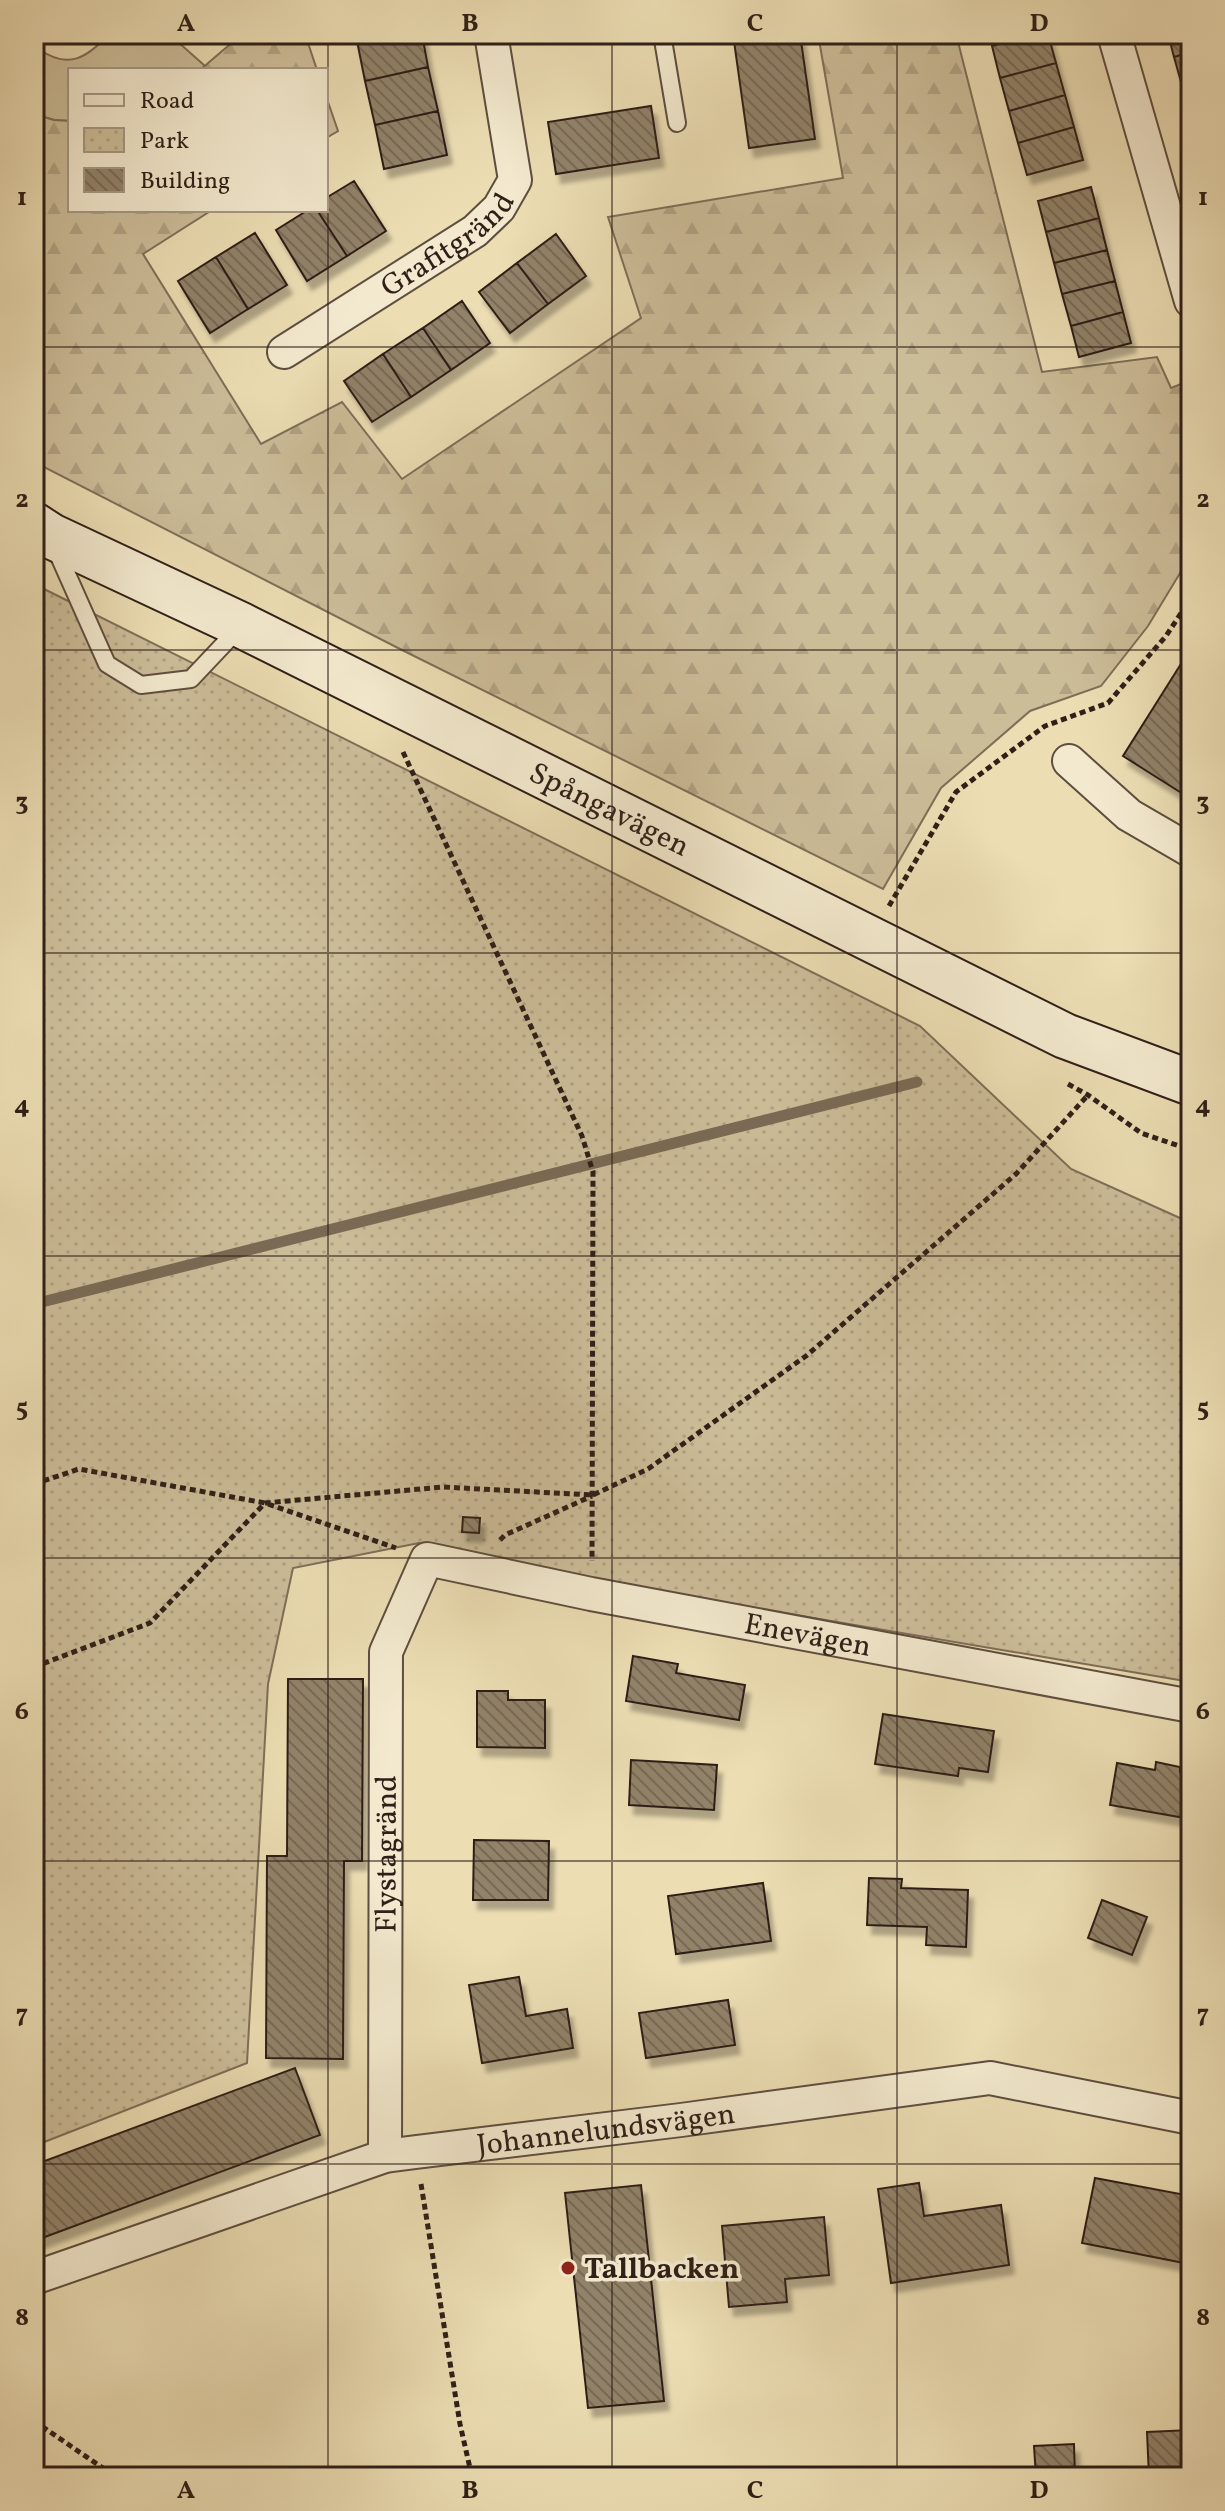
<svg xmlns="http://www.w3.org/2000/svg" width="1225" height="2511" viewBox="0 0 1225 2511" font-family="Vollkorn,serif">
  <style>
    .green { fill: #ccbd99; stroke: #7e6e58; stroke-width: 2 }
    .forest { fill: url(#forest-firs); stroke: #7e6e58; stroke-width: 2 }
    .park { fill: url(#park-dots); stroke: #7e6e58; stroke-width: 2 }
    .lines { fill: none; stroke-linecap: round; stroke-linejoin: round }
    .stream { stroke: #7a6a55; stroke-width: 11 }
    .building { fill: url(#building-back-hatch); stroke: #2f1f18; stroke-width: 2; filter: url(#shadow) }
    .lane-casing { stroke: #5e4e3f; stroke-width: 20 }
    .street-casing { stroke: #5e4e3f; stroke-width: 36 }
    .secondary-casing { stroke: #2f1f18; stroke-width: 48 }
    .path { stroke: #2f1f18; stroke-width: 5; stroke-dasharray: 6 4; stroke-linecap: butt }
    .lane { stroke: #f3e9ce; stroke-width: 16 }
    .street { stroke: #f3e9ce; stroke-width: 32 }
    .secondary { stroke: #f3e9ce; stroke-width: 44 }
    .grid { fill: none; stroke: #2f1f18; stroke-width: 2; stroke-opacity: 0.55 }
    .poi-dot { fill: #8f2418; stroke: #f3e9ce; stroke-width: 3 }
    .labels { text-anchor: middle; stroke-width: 7; stroke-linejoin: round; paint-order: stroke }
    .street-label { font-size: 30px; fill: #2f1f18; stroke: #f3e9ce }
    .poi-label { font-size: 30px; font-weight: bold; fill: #2f1f18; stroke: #f3e9ce; text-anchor: start }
    .neatline { fill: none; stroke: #2f1f18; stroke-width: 3 }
    .grid-label { font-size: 26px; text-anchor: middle; font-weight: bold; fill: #2f1f18 }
  </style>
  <defs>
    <pattern id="forest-firs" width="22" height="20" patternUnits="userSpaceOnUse" patternTransform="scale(2)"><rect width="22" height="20" fill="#ccbd99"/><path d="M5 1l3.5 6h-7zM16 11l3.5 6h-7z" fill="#b0a283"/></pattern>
    <pattern id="park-dots" width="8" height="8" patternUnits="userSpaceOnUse" patternTransform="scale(2)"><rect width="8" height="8" fill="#ccbd99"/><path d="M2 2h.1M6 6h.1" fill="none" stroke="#b0a283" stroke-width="1.8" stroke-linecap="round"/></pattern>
    <pattern id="building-back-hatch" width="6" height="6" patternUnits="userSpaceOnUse" patternTransform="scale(2)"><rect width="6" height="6" fill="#918269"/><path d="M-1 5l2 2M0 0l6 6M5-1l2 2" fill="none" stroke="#776a55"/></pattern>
    <filter id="shadow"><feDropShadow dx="5" dy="9" stdDeviation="2" flood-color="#0004"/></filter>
  </defs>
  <rect width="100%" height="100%" fill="#ecddb3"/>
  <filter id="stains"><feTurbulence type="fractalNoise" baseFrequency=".0025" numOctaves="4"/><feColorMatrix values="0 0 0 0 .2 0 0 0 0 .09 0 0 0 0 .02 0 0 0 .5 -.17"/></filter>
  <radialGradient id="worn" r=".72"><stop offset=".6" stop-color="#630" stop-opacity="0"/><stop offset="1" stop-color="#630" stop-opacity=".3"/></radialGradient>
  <!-- green -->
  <path class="green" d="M 109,34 L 169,34 L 205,66 L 200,70 L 70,70 L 70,121 L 54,120 L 34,114 L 34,57 L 39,49 C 68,70 87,58 109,34 Z"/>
  <!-- forest -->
  <path class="forest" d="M 242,34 L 305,34 L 317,70 L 200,70 Z
    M 818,34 L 956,34 L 1042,372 L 1157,357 L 1171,388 L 1191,380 L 1191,555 L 1148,626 L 1101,686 L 1030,711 L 941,788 L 883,889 L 400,649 L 34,462 L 34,114 L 54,120 L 70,121 L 70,210 L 212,210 L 143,254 L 261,444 L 342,402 L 402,479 L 641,318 L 608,217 L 843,178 Z
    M 326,96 L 338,131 L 326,138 Z"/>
  <!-- park -->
  <path class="park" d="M 34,584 L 920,1026 L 1071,1169 L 1191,1223 L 1191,1682 L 619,1585 L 419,1543 L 293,1568 L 268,1684 L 247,2063 L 34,2146 Z"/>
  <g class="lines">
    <!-- stream -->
    <path class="stream" d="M 34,1304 L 917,1082"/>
  </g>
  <!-- building -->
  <path class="building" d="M 368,34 L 422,34 L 428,67 L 365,81 L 356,36 Z
    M 733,34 L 800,34 L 815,139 L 749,148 Z
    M 1035,34 L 1048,34 L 1056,63 L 1000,78 L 992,46 Z
    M 1168,34 L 1191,34 L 1191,52 L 1174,57 Z
    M 1191,52 L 1191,87 L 1183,89 L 1174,57 Z
    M 1056,63 L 1065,95 L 1009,111 L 1000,78 Z
    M 428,67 L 438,111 L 375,125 L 365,81 Z
    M 1065,95 L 1074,127 L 1018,143 L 1009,111 Z
    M 651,106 L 659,158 L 556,174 L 548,122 Z
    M 438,111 L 447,155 L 384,169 L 375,125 Z
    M 1074,127 L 1083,160 L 1027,175 L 1018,143 Z
    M 354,181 L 386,231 L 347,256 L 317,210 L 326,210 L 326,198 Z
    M 1091,187 L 1099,218 L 1046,232 L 1038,201 Z
    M 308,210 L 317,210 L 347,256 L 307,281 L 276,230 Z
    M 1099,218 L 1107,250 L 1054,263 L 1046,232 Z
    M 255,233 L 287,285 L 248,309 L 216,257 Z
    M 556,234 L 586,276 L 548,304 L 517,263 Z
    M 1107,250 L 1115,281 L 1062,294 L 1054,263 Z
    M 216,257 L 248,309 L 210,333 L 178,281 Z
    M 517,263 L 548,304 L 510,333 L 479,292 Z
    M 1115,281 L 1123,312 L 1071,326 L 1062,294 Z
    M 462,301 L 490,343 L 451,370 L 423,328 Z
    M 1123,312 L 1131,343 L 1079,357 L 1071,326 Z
    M 423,328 L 451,370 L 411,397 L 383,354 Z
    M 383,354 L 411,397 L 372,422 L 344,381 Z
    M 1191,648 L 1191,799 L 1123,756 Z
    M 463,1517 L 480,1518 L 479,1533 L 462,1532 Z
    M 633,1656 L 678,1664 L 676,1673 L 745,1685 L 739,1720 L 626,1701 Z
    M 288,1679 L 363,1679 L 362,1861 L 344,1861 L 343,2059 L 266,2058 L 267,1856 L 287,1856 Z
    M 477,1691 L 508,1691 L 508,1700 L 545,1700 L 545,1748 L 477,1747 Z
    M 883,1714 L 994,1731 L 988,1772 L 959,1768 L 958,1776 L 875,1764 Z
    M 631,1760 L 717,1765 L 714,1810 L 629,1805 Z
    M 1156,1762 L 1180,1767 L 1180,1772 L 1191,1774 L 1185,1818 L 1110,1805 L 1117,1763 L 1155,1770 Z
    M 474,1840 L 549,1841 L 548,1900 L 473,1900 Z
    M 869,1878 L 902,1879 L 901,1888 L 968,1890 L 966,1947 L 926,1945 L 927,1927 L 867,1925 Z
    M 763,1883 L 771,1941 L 676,1954 L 668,1896 Z
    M 1102,1900 L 1147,1917 L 1132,1955 L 1088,1938 Z
    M 519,1977 L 526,2016 L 567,2009 L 573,2048 L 482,2063 L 469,1985 Z
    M 728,2000 L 735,2045 L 646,2058 L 639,2013 Z
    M 295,2068 L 320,2135 L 34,2241 L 34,2165 Z
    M 1095,2178 L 1191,2196 L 1191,2227 L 1184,2263 L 1082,2243 Z
    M 919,2183 L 924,2216 L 1001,2205 L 1009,2265 L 891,2283 L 878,2189 Z
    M 641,2185 L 664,2401 L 588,2408 L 565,2193 Z
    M 824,2217 L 829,2275 L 785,2279 L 787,2302 L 729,2307 L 722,2226 Z
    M 1191,2430 L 1191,2477 L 1149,2477 L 1147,2432 Z
    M 1074,2444 L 1075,2477 L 1036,2477 L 1034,2446 Z"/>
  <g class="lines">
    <defs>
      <path id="lane" d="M 662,34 L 677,123
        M 54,545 L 107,664 L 141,685 L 191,679 L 241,626"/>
      <g id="street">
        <path d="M 1114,34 L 1191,301"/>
        <path id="s1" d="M 284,352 L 475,231 L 499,208 L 515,180 L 491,34"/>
        <path d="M 1069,761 L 1129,815 L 1191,851"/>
        <path id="s2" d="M 385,2156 L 386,1652 L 427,1559 L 591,1594 L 1191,1706"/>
        <path id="s3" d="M 34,2278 L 385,2156 L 416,2152 L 681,2120 L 990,2078 L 1191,2118"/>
      </g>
      <g id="secondary">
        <path id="s4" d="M 34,525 L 51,536 L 241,625 L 1065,1036 L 1191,1083"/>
      </g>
    </defs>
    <!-- lane casing -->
    <use href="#lane" class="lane-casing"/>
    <!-- street casing -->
    <use href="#street" class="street-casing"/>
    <!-- secondary casing -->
    <use href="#secondary" class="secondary-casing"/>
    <!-- path -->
    <path class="path" d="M 34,38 L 39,34
      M 34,583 L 41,599 L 34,609
      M 403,752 L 582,1136 L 593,1172 L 592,1561
      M 889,906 L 956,792 L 1045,726 L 1108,703 L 1166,636 L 1191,598
      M 1068,1084 L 1088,1095 L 1141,1133 L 1191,1150
      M 34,1484 L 79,1469 L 265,1503 L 396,1548
      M 500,1540 L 505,1535 L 592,1496
      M 34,1667 L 150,1623 L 265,1503 L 443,1487 L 593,1495 L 648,1469 L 806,1356 L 1016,1174 L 1088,1095
      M 421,2184 L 460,2424 L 472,2477
      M 34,2421 L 116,2477"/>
    <!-- lane -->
    <use href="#lane" class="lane"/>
    <!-- street -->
    <use href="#street" class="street"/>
    <!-- secondary -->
    <use href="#secondary" class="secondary"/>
  </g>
  <!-- grid -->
  <path class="grid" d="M 328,34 L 328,2477M 612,34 L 612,2477M 897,34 L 897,2477M 34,347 L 1191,347M 34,650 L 1191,650M 34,953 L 1191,953M 34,1256 L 1191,1256M 34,1558 L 1191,1558M 34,1861 L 1191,1861M 34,2164 L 1191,2164"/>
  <!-- markers -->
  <circle class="poi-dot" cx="568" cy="2268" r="8"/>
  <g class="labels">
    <!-- street labels -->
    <g class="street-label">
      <text dy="10" stroke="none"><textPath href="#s1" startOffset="196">Grafitgränd</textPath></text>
      <text dy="10" stroke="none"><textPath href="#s4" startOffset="642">Spångavägen</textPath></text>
      <text dy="10" stroke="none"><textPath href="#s2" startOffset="994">Enevägen</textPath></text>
      <text dy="10" stroke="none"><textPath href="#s2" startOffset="302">Flystagränd</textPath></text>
      <text dy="10" stroke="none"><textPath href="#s3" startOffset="594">Johannelundsvägen</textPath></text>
    </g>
    <!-- poi labels -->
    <g class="poi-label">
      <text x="584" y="2278">Tallbacken</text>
    </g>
  </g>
  <!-- margin -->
  <rect width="1225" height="2511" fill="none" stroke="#ecddb3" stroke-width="88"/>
  <!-- legend -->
  <rect x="68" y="68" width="260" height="144" fill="#f3e9ce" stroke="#a59885" stroke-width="2"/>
  <rect x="84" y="94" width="40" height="12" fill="#f3e9ce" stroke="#a59885" stroke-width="2"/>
  <text x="140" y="108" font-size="24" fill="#2f1f18">Road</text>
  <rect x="84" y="128" width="40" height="24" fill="url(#park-dots)" stroke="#a59885" stroke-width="2"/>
  <text x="140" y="148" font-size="24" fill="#2f1f18">Park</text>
  <rect x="84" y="168" width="40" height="24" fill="url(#building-back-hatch)" stroke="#a59885" stroke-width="2"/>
  <text x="140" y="188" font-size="24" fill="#2f1f18">Building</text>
  <rect x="44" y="44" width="1137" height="2423" class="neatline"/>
  <g class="grid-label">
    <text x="186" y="31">A</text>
    <text x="470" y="31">B</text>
    <text x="755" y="31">C</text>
    <text x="1039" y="31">D</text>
    <text x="22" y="205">1</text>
    <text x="1203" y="205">1</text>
    <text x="22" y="507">2</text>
    <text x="1203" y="507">2</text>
    <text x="22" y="810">3</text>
    <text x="1203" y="810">3</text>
    <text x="22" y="1113">4</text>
    <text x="1203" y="1113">4</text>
    <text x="22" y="1416">5</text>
    <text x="1203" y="1416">5</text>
    <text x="22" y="1719">6</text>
    <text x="1203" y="1719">6</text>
    <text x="22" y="2022">7</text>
    <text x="1203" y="2022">7</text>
    <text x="22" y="2325">8</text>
    <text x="1203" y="2325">8</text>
    <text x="186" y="2498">A</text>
    <text x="470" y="2498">B</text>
    <text x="755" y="2498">C</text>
    <text x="1039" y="2498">D</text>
  </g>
  <rect width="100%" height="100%" filter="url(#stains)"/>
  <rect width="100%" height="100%" fill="url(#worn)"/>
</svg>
